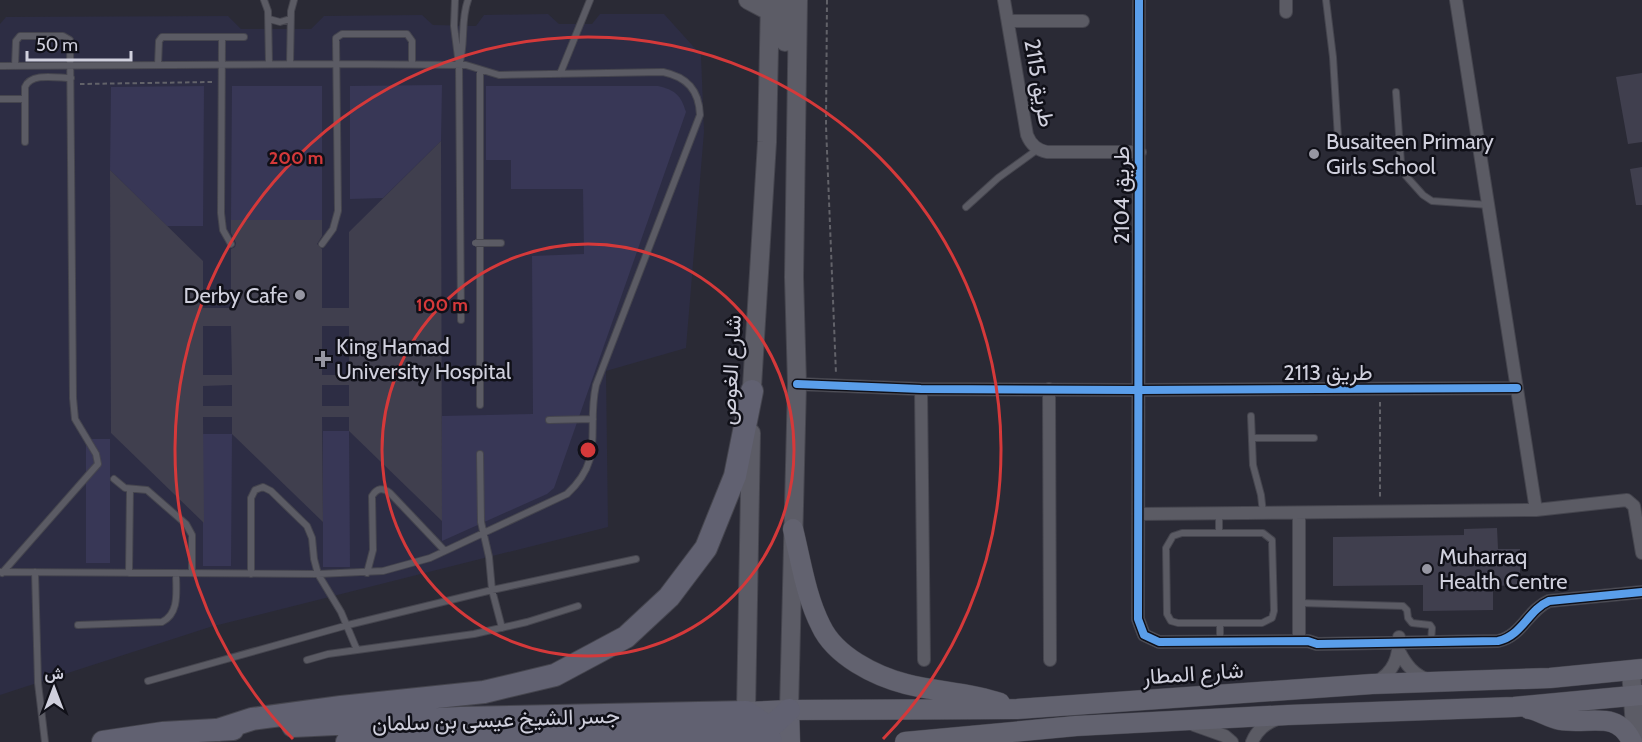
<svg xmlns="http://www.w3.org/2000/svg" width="1642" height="742" viewBox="0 0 1642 742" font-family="Cabin,Vazirmatn,sans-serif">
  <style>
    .built { fill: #2d2d44 }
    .green { fill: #383756 }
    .building { fill: #403f4e; fill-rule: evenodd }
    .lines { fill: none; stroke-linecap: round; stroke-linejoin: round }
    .lane-casing { stroke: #45454e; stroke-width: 8 }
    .street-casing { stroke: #45454e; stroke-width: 14 }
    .secondary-casing { stroke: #45454e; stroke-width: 20 }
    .primary-casing { stroke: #45454e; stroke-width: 21 }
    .highway-casing { stroke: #45454e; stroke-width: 24 }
    .path { stroke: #626269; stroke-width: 2; stroke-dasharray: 4.5 3; stroke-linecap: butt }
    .lane { stroke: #5b5b64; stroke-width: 6 }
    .street { stroke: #5b5b64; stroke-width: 12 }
    .secondary { stroke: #5c5c66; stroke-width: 18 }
    .primary { stroke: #62626f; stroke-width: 20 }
    .highway { stroke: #616171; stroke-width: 22 }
    .lane-bridge-casing { stroke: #45454e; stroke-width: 8; stroke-linecap: butt }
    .lane-bridge { stroke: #5b5b64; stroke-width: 6 }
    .cycleway-casing { stroke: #101018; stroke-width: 11 }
    .cycleway { stroke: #5a9eea; stroke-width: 8 }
    .ring { fill: none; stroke: #d5393a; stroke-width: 3 }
    .poi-dot { fill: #9696a2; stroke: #101018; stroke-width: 2 }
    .labels { text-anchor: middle; stroke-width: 5; stroke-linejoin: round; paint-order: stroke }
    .street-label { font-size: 22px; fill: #d0d0dd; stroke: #101018 }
    .poi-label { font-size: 22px; fill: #d0d0dd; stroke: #101018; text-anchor: start }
    .centre { fill: #d5393a; stroke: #101018; stroke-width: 3 }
    .ring-label { font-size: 18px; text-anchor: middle; font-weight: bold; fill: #d5393a; stroke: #101018; stroke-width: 5; stroke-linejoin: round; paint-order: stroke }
  </style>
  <rect width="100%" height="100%" fill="#2a2a35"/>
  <!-- built -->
  <path class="built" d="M 548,14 L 559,24 L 592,24 L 600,14 L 664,14 L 701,55 L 704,132 L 686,348 L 606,371 L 608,527 L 210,627 L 0,695 L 0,24 L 6,17 L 228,16 L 241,29 L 311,29 L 324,16 L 422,15 L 433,25 L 476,26 L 484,15 Z"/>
  <!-- green -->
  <path class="green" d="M 442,85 L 441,141 L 383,198 L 350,199 L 350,86 Z
    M 204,86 L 203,226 L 167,226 L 110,170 L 111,87 Z
    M 232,86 L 322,86 L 322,220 L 231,220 Z
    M 486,86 L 658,86 C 675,90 681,95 686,112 L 554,488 L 547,494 L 442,541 L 442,416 L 533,414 L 532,256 L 584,254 L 583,189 L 511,189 L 511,160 L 486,160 Z
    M 323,431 L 349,431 L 350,567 L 323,567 Z
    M 203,434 L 232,434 L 231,566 L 203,566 Z
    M 86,439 L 110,439 L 110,563 L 86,563 Z"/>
  <!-- building -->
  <path class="building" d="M 1642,73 L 1642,142 L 1628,144 L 1616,77 Z
    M 441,141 L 442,521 L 349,431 L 349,417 L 322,417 L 323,522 L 232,434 L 232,417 L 203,417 L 204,523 L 111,433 L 110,170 L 203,261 L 203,308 L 231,308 L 231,249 L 235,247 L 236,243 L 231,233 L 231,220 L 322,220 L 322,236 L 317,244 L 322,249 L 322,308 L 349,308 L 349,232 ZM 203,326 L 231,326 L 232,375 L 203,375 ZM 322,326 L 349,326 L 349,375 L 322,375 ZM 232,385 L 232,406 L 203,406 L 203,386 ZM 322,385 L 349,385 L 349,406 L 322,406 Z
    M 1642,167 L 1642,205 L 1636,205 L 1630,169 Z
    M 1497,528 L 1498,549 L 1520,549 L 1520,585 L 1493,586 L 1493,610 L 1423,611 L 1423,585 L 1333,586 L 1333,537 L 1464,535 L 1464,529 Z"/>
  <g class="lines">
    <defs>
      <path id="lane" d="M 264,0 L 268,11 L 269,64
        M 455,0 L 454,26 L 459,65 L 461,320
        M 1326,0 L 1333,57 L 1338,138
        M 269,19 L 280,22 L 290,19
        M 222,37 L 221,213 L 223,230 L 231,244
        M 290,64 L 291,11 L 294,0
        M 158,65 L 159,41 L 162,37 L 244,37
        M 459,65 C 466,43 460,21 468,0
        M 0,66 L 336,64 L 466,65 L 499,75 L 663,72 C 687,77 699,90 700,115 L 596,385 C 586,430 606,458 567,494 L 430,558 L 383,571 L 318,574 L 0,572
        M 560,74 L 590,0
        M 1396,92 L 1401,163 L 1406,176 L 1423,195 L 1432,201 L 1489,205
        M 0,99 L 25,99
        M 25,142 L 25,87 C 31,72 57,78 71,78
        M 966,207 L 998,178 L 1038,149
        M 487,243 L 501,243
        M 322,244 L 333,229 L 338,211 L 336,38 L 342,34 L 407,34 L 412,41 L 412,64
        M 480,405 L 480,71
        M 1251,416 L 1253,465 L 1261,495 L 1263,513
        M 549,420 L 593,419
        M 1252,438 L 1314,438
        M 480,454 L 481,522 L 489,557 L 492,590 L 502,628
        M 114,479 L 125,488 L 147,490 L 186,524 L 192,535 L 192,573
        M 1219,514 L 1219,533
        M 1182,533 L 1263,533 L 1272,540 L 1274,611 L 1272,618 L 1262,623 L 1178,623 L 1171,621 L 1167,614 L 1166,548 L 1173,536 Z
        M 35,572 L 38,683 L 45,742
        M 2,573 L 98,464 L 96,454 L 75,419 L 73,398 L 70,40 L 63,36 L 20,36 L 16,41 L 15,66
        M 129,573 L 130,489
        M 367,573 L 373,550 L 372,496 C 377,488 383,487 390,493 L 444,550
        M 251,574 L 251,498 L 255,490 L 263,487 L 271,491 L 307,526 L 312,538 L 314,559 L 318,574 L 341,612 L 357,650
        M 1300,603 L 1403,606 L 1407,610 L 1408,618 L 1412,623 L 1430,625 L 1432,628 L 1431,642
        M 1220,623 L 1220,642
        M 78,625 L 162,622 C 180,613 176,591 176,573
        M 307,660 L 328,654 L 474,634 L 527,622 L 578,606
        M 148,681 L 348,625 L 492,590 L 636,559"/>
      <path id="street" d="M 1004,0 L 1027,135 C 1031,145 1037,150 1047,152 L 1140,152
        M 1139,0 L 1138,619 L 1144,635 L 1159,642 L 1308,641 L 1317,644 L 1498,641 C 1522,636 1528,610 1549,601 L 1642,592
        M 1456,0 L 1536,510
        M 1286,12 L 1286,0
        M 1008,21 L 1083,21
        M 797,384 L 921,389 L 1139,390 L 1517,388
        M 921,389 L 924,660
        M 1049,389 L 1050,660
        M 1299,513 L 1299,641
        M 1138,514 L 1536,510 L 1627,500 L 1634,506 L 1642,553
        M 1399,651 C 1406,665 1414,675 1429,680
        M 1376,682 C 1394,672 1399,657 1399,637
        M 1194,725 L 1225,736 L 1232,742
        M 1252,742 C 1257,730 1265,724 1277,719"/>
      <path id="secondary" d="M 748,0 L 771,12
        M 785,0 L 785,42
        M 751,403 L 767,142 L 770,0
        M 1631,670 L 1636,742
        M 789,710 L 797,384 L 794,277 L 798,0
        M 746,712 L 751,433"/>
      <path id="primary" d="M 793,529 C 801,561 806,597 821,626 C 835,656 875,676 906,684 C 937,692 969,692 1000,703
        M 1529,709 C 1540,711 1549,718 1560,720 C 1590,725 1617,709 1632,742
        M 789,710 L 790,742
        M 746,718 L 746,712 L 789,710 L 1017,709 L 1372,684 L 1550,678 L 1642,669
        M 905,742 L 1076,726 L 1288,715 L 1514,707 L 1642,695"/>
      <path id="highway" d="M 293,726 L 461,718 L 746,712 C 762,721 766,724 771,742
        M 218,730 L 252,719 L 341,707 L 484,692 L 555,675 L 626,637 L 669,597 L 706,548 L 735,476 L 752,391
        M 103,742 L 163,733 L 233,729
        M 347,742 L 361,739 L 758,731 L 775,723 L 789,710"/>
    </defs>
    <!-- lane casing -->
    <use href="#lane" class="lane-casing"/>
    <!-- street casing -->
    <use href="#street" class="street-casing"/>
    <!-- secondary casing -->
    <use href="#secondary" class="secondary-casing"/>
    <!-- primary casing -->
    <use href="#primary" class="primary-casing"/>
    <!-- highway casing -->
    <use href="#highway" class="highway-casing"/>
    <!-- path -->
    <path class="path" d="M 827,0 L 826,126 L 836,374
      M 80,84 L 212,82
      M 1380,402 L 1380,498"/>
    <!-- lane -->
    <use href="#lane" class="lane"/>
    <!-- street -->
    <use href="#street" class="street"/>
    <!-- secondary -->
    <use href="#secondary" class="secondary"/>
    <!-- primary -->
    <use href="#primary" class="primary"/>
    <!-- highway -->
    <use href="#highway" class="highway"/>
    <defs>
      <path id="lane-bridge" d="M 475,243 L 487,243"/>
    </defs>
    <!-- lane-bridge casing -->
    <use href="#lane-bridge" class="lane-bridge-casing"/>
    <!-- lane-bridge -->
    <use href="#lane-bridge" class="lane-bridge"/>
    <defs>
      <path id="cycleway" d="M 1139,0 L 1138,619 L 1144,635 L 1159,642 L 1308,641 L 1317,644 L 1498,641 C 1522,636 1528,610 1549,601 L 1642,592
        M 797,384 L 921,389 L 1139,390 L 1517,388"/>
    </defs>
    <!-- cycleway casing -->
    <use href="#cycleway" class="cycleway-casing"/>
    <!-- cycleway -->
    <use href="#cycleway" class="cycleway"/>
  </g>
  <!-- distance rings -->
  <g class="ring">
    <circle cx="588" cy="450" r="206"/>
    <path d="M293 739A413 413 0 1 1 883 739"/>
  </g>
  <!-- markers -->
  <g class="poi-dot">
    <circle cx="1314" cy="154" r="6"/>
    <circle cx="300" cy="295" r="6"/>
    <path d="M320 350h6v6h6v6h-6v6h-6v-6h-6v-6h6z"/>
    <circle cx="1427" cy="569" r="6"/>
  </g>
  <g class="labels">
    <!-- street labels -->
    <g class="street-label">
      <text transform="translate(1040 83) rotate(80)" y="8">طريق 2115</text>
      <text transform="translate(1121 195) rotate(-90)" y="8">طريق 2104</text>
      <text transform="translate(730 370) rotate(-87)" y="8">شارع الغوص</text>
      <text x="1328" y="380">طريق 2113</text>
      <text transform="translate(1193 673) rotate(-4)" y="8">شارع المطار</text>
      <text transform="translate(496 719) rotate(-2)" y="8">جسر الشيخ عيسى بن سلمان</text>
    </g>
    <!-- poi labels -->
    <g class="poi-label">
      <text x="1326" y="149">Busaiteen Primary<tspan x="1326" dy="25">Girls School</tspan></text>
      <text x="288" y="303" text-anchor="end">Derby Cafe</text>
      <text x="336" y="354">King Hamad<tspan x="336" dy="25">University Hospital</tspan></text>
      <text x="1439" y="564">Muharraq<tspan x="1439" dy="25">Health Centre</tspan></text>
    </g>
  </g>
  <circle cx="588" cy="450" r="9" class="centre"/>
  <g class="ring-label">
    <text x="296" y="164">200 m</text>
    <text x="442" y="311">100 m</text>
  </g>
  <!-- north arrow -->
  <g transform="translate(54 688)" stroke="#101018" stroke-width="4.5" paint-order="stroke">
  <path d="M0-4.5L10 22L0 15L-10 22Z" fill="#d0d0dd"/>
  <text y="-9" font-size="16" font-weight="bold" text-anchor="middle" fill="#d0d0dd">ش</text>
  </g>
  <!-- scale -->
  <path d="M27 51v9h104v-9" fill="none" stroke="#d0d0dd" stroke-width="3"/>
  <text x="36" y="51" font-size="18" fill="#d0d0dd" stroke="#101018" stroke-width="4.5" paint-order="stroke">50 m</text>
</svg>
